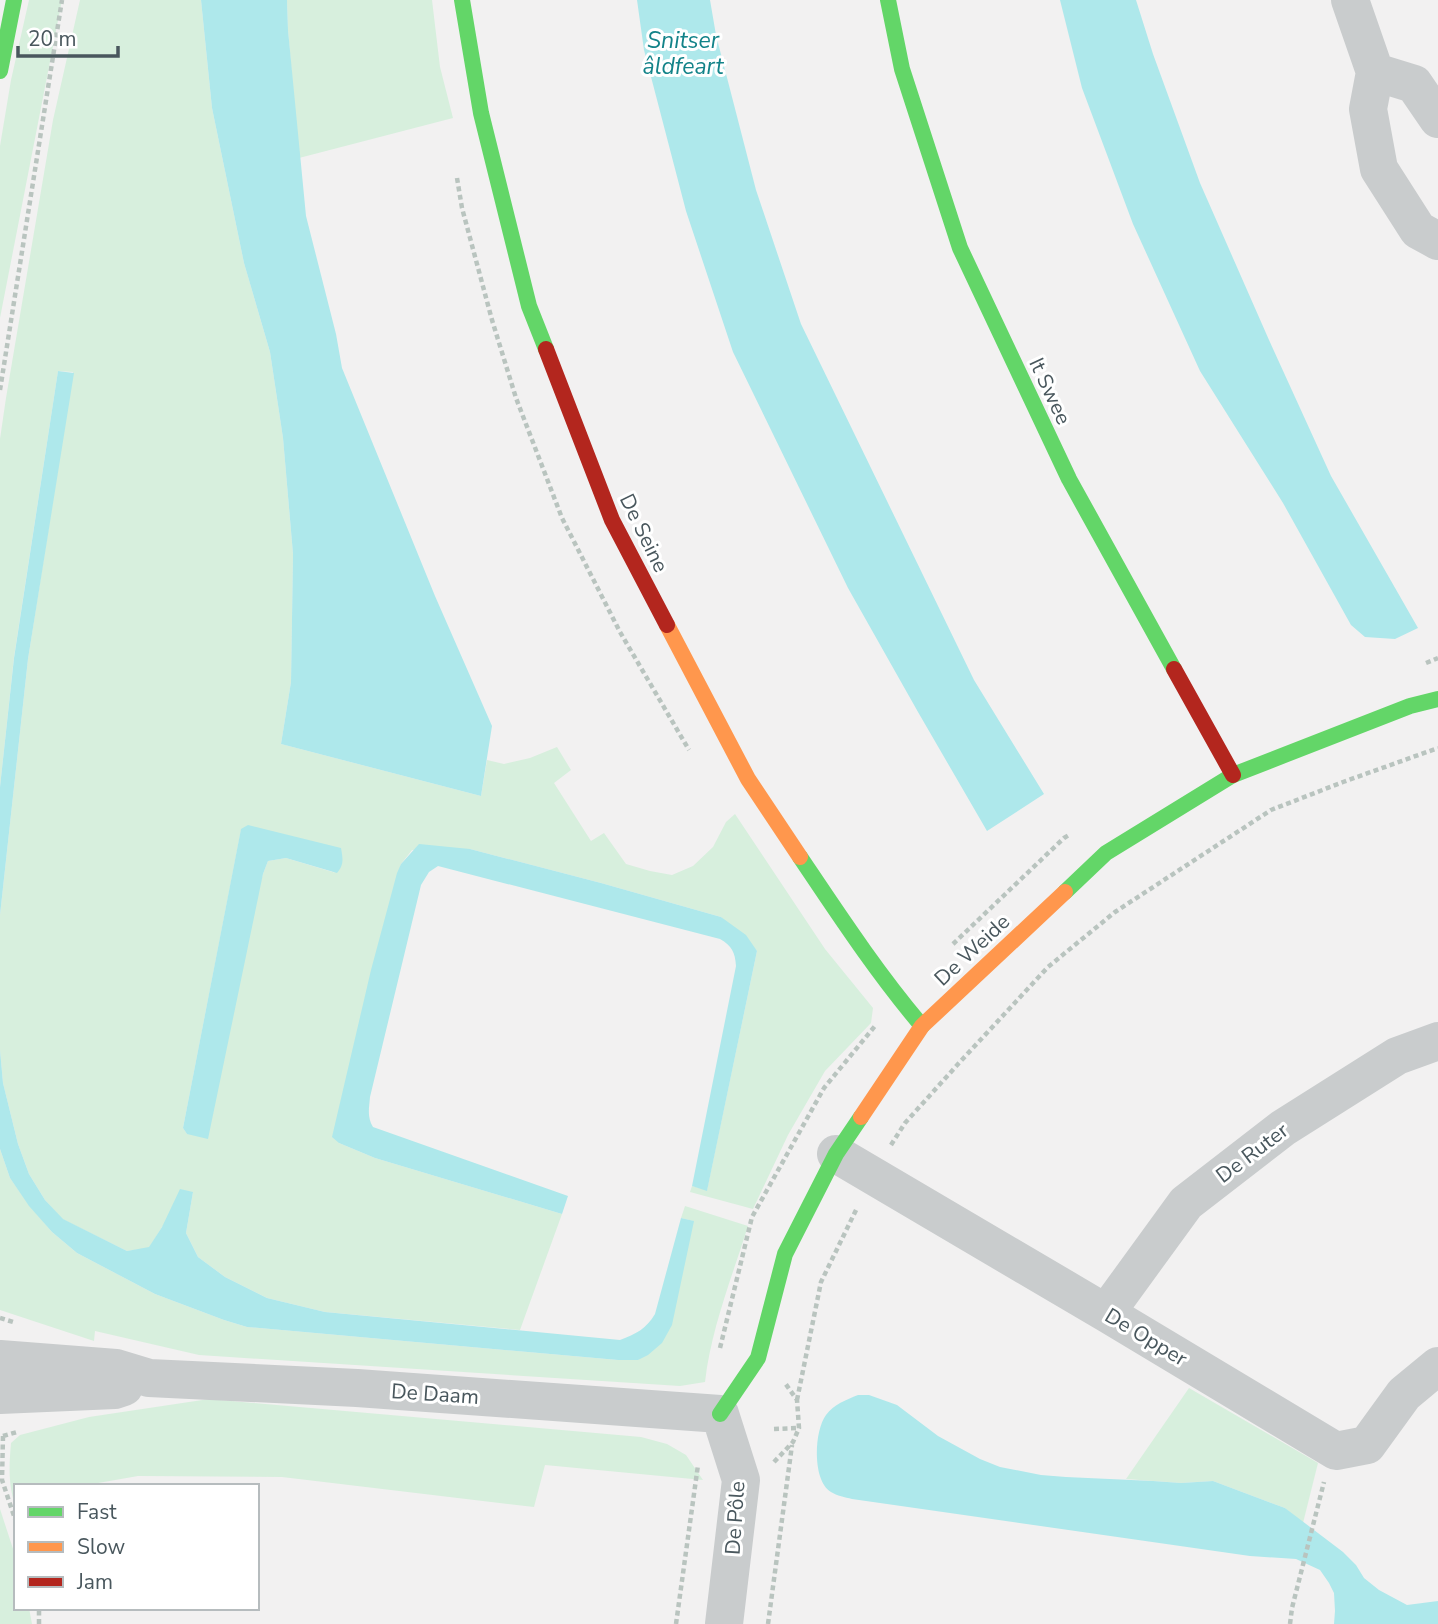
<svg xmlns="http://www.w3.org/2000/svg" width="1438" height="1624" viewBox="0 0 1438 1624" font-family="'Nunito Sans',sans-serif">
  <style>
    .green { fill: #d7efdd; fill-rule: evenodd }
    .water { fill: #aee8eb }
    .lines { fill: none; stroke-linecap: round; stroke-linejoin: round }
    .path { stroke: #b9c4bf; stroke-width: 4.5; stroke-dasharray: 5 3.5; stroke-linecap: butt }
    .street { stroke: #c9cccd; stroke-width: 38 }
    .fast { stroke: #63d668; stroke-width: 16 }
    .slow { stroke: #ff974d; stroke-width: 16 }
    .jam { stroke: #b3261e; stroke-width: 16 }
    .labels { text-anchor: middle; stroke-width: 6; stroke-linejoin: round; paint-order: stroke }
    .street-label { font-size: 21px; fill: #49575d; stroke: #fff }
    .water-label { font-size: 23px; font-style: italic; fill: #138389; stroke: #fff }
  </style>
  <rect width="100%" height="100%" fill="#f2f1f1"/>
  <!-- green -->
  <path class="green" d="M 29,0 L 62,0 L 0,318 L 0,146 L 11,80 Z
    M 80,0 L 201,0 L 212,108 L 244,263 L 270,352 L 283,438 L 293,554 L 291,682 L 281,744 L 481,796 L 487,760 L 504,764 L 530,758 L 557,747 L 571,770 L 554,783 L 591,841 L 604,833 L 626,864 L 650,871 L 672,875 L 693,866 L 713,847 L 726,822 L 735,814 L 825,949 L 873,1008 L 871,1023 L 825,1071 L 788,1135 L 753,1209 L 690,1192 L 692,1186 L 707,1190 L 757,951 L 721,917 L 601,883 L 470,849 L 412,850 L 401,864 L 339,1143 L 375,1158 L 562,1214 L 520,1330 L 325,1312 L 267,1298 L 225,1277 L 198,1257 L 186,1233 L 193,1192 L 162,1227 L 149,1248 L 127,1251 L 62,1219 L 45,1200 L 29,1174 L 18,1144 L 3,1083 L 0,1050 L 0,915 L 28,659 L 73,372 L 58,371 L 14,657 L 0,787 L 0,439 L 6,398 L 53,120 ZM 241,830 L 336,873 L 286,858 L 268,861 L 263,874 L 187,1134 L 183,1128 Z
    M 287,0 L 432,0 L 440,67 L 453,118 L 299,158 L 288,30 Z
    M 0,1149 L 10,1178 L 29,1205 L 52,1232 L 77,1253 L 155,1294 L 224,1320 L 247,1327 L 618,1360 L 638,1360 L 693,1221 L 681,1218 L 685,1206 L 748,1226 C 732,1277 711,1329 705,1382 L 680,1386 L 199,1355 L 95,1331 L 94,1341 L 0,1310 Z
    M 1189,1388 L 1318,1463 L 1303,1523 L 1285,1508 L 1213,1481 L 1181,1483 L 1126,1479 Z
    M 209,1399 L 641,1437 L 667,1444 L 686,1455 L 703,1480 L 545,1465 L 534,1507 L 282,1477 L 138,1476 L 81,1486 L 16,1486 L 16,1508 C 8,1486 9,1466 11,1443 L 20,1435 L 89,1417 Z
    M 0,1509 L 16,1558 L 16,1608 L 29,1608 L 32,1624 L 0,1624 Z"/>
  <!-- water -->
  <path class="water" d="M 201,0 L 287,0 L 288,30 L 306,216 L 336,334 L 342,368 L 435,596 L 492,726 L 481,796 L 281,744 L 291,682 L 293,554 L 283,438 L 270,352 L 244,263 L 212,108 Z
    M 637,0 L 710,0 L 716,35 L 756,190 L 801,324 L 974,680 L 1044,794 L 987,831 L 918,712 L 848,588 L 733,352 L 686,211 L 644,50 Z
    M 1060,0 L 1136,0 L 1153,54 L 1200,183 L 1269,340 L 1331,476 L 1418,628 L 1395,639 L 1365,637 L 1351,625 L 1283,503 L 1200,371 L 1133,224 L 1082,88 Z
    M 58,371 L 74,373 L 28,659 L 0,915 L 0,787 L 14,658 Z
    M 248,825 L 341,848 C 343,859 344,865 337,873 L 286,858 L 268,861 L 263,874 L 208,1139 L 187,1134 L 183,1128 L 241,829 Z
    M 419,844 L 470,849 L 601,883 L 721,917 L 746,935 L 757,951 L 707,1191 L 692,1186 L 736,966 C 735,952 732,946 720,939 L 438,866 L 429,872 L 421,885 L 370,1097 C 369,1109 367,1117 373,1127 L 568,1196 L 562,1214 L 375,1158 L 339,1143 L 332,1137 L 371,970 L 397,873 L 401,864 Z
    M 0,1050 L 3,1083 L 18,1144 L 29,1174 L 45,1200 L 63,1219 L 127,1251 L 149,1247 L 162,1227 L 180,1189 L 193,1192 L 186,1233 L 198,1257 L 225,1277 L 267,1298 L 325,1312 L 620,1340 C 636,1334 646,1329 655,1314 L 681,1218 L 694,1221 L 672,1325 L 662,1343 L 648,1355 L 638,1360 L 618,1360 L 247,1327 L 224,1320 L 155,1294 L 77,1253 L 52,1232 L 29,1206 L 10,1178 L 0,1149 Z
    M 858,1395 L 869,1395 L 897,1405 L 938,1436 L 980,1459 L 1000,1467 L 1041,1475 L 1066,1477 L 1153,1481 L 1181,1483 L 1213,1481 L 1285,1508 L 1343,1552 L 1356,1565 L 1364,1578 L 1379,1590 L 1407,1605 L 1438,1601 L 1438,1624 L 1334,1624 L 1335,1611 L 1334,1593 L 1329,1583 L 1320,1570 L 1296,1559 L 1250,1556 L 852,1499 C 845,1497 837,1496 831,1492 C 812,1481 814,1431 826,1415 C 834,1404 846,1400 858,1395 Z"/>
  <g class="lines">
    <!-- path -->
    <path class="path" d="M 457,178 L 462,208 L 492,320 L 516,398 L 562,518 L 620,632 L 689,750
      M 0,390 L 62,0
      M 1426,663 L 1438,658
      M 953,944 L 1064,838 L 1069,835
      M 891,1145 L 905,1123 L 959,1063 L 1048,967 L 1115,912 L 1271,810 L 1343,782 L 1438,748
      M 0,1318 L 13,1322
      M 720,1348 L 752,1217 L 824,1088 L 875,1026
      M 797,1400 L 821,1282 L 857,1208
      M 774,1429 L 799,1428
      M 3,1436 L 17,1432
      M 3,1436 L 2,1480 L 16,1522
      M 774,1462 L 793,1442 L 799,1428 L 797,1400 L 785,1383
      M 39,1624 L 39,1608
      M 676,1624 L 698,1465
      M 768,1624 L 792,1445
      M 1290,1624 L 1292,1608 L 1324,1482"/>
    <!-- street -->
    <path class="street" d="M 1350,0 L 1375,72 L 1368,109 L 1379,169 L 1418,230 L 1438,241
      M 1375,72 L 1414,84 L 1438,119
      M 836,1154 L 1106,1313 L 1336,1451 L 1367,1445 L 1404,1394 L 1438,1366
      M 1106,1313 L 1186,1203 L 1283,1128 L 1397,1056 L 1438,1041
      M 0,1359 L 116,1368 L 149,1378 L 357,1388 L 720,1414 L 741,1480 L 724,1624
      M 0,1395 L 115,1390 L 124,1387"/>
    <!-- fast -->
    <path class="fast" d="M 462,0 L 481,113 L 529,306 L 546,349
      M 888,0 L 902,69 L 960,248 L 1069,479 L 1174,669
      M 0,71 L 14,0
      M 800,857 C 839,915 877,973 922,1026
      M 1065,892 L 1106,853 L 1233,775 L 1410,706 L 1438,699
      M 720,1414 L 758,1358 L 785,1254 L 836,1154 L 861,1117"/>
    <!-- slow -->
    <path class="slow" d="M 667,625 L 748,779 L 800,857
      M 861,1117 L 922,1026 L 1065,892"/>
    <!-- jam -->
    <path class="jam" d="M 546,349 L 612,520 L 667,625
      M 1174,669 L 1233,775"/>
  </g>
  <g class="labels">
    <!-- street labels -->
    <g class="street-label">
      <text transform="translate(1050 391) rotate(65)" y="7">It Swee</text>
      <text transform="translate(644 533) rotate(64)" y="7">De Seine</text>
      <text transform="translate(972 950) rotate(-43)" y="7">De Weide</text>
      <text transform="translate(1252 1153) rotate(-37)" y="7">De Ruter</text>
      <text transform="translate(1146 1337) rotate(31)" y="7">De Opper</text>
      <text transform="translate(435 1394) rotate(4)" y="7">De Daam</text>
      <text transform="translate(735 1518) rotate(-86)" y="7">De Pôle</text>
    </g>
    <!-- water labels -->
    <g class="water-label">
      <text x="683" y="48">Snitser<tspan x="683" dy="26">âldfeart</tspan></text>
    </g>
  </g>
  <!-- legend -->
  <rect x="14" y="1484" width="245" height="126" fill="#ffffff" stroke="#b6bcbe" stroke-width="2"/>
  <rect x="28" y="1507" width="35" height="10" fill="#63d668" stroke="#b6bcbe" stroke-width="2"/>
  <text x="77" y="1519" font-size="21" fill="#49575d">Fast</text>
  <rect x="28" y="1542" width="35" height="10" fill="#ff974d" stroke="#b6bcbe" stroke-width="2"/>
  <text x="77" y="1554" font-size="21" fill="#49575d">Slow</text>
  <rect x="28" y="1577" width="35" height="10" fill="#b3261e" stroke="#b6bcbe" stroke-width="2"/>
  <text x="77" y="1589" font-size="21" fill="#49575d">Jam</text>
  <!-- scale -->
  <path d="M18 46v10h100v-10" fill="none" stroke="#49575d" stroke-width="3.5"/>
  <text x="28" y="46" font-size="21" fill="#49575d" stroke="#ffffff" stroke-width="5" paint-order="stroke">20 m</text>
</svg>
